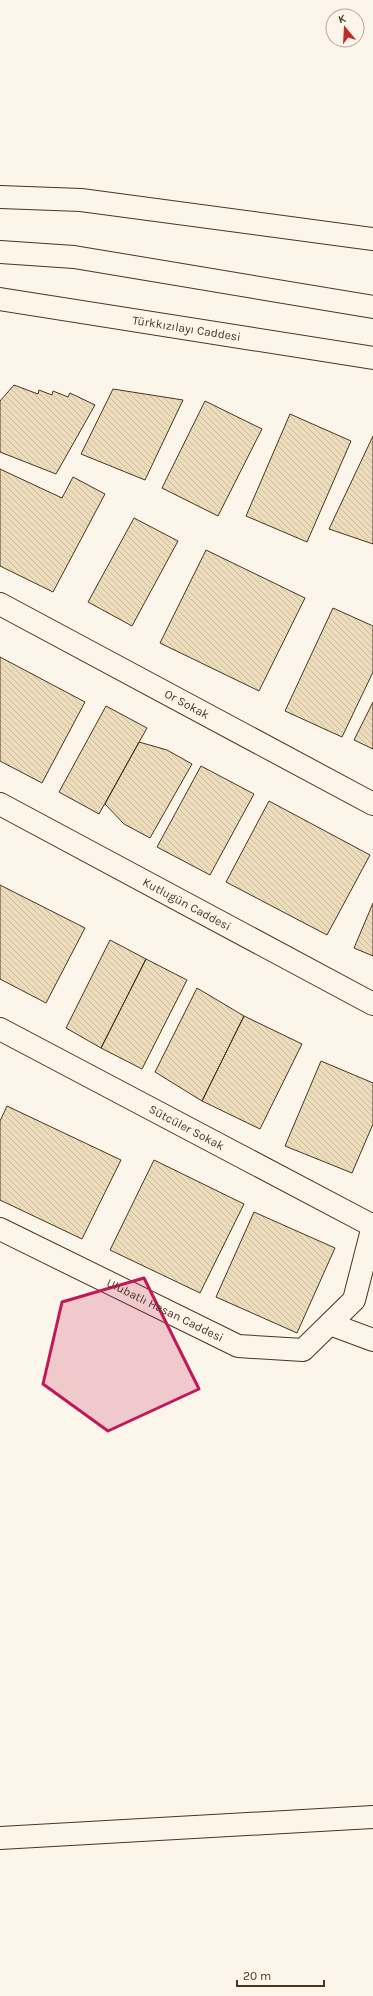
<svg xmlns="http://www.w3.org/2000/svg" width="373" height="1996" viewBox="0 0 373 1996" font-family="Karla,sans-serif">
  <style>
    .building { fill: url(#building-back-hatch); stroke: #4a3520 }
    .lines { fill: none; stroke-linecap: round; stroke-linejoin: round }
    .minor-casing { stroke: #4a3520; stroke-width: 24 }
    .major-casing { stroke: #4a3520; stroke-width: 24 }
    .minor { stroke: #fbf6e9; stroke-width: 22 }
    .major { stroke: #fbf6e9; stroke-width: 22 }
    .marked { fill: #c2185b; fill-opacity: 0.2; stroke: #c2185b; stroke-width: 3; stroke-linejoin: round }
    .labels { text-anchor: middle; stroke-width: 3; stroke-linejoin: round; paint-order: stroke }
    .street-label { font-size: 12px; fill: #4a3520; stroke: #fbf6e9 }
  </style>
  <defs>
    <pattern id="building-back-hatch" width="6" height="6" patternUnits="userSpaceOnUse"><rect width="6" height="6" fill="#ecdcbc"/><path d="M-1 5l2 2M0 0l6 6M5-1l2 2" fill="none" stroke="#ccbda1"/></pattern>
  </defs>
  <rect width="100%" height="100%" fill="#fbf6e9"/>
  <!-- building -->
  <path class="building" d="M 14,385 L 38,394 L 39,390 L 52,395 L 53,391 L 68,397 L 70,393 L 95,405 L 56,474 L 0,452 L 0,401 Z
    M 113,389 L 183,400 L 145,480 L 81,454 Z
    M 205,401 L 262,429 L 218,516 L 162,488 Z
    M 290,414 L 351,441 L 307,542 L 246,516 Z
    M 373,436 L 373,544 L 329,529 Z
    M 0,469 L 62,498 L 73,477 L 105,494 L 53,592 L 0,566 Z
    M 134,518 L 178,541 L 132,626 L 88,602 Z
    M 206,550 L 305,598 L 259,691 L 160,643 Z
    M 333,608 L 373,626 L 373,672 L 342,737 L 285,711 Z
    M 0,657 L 85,702 L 42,783 L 0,761 Z
    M 373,702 L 373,749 L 354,740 Z
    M 106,706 L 147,728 L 99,814 L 59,792 Z
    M 139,742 L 167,750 L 192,764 L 150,838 L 124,824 L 105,804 Z
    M 201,766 L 254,794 L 210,875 L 157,847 Z
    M 269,801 L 370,855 L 327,935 L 226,882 Z
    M 0,885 L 85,928 L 46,1003 L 0,979 Z
    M 373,903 L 373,956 L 354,948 Z
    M 110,940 L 146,959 L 101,1048 L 66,1028 Z
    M 146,959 L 187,980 L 142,1069 L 101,1048 Z
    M 197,988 L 244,1016 L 202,1101 L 155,1072 Z
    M 244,1016 L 302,1044 L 260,1129 L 202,1101 Z
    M 321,1061 L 373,1083 L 373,1124 L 352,1173 L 285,1146 Z
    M 7,1106 L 121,1160 L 82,1239 L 0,1200 L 0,1121 Z
    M 154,1160 L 244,1204 L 200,1293 L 110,1250 Z
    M 254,1212 L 335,1248 L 297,1333 L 216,1297 Z"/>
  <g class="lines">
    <defs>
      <g id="minor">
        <path id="s1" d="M 0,604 L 373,804"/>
        <path id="s2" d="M 0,804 L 373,1004"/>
        <path id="s3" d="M 0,1029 L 373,1226"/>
        <path id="s4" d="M 0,1229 L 238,1346 L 303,1350 L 354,1300 L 373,1226"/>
        <path d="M 330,1324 L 373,1340"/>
        <path d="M 0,1838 L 373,1817"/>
      </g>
      <g id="major">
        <path d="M 0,197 L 81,200 L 373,239"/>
        <path d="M 0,252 L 74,257 L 373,307"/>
        <path id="s5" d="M 0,299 L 373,358"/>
      </g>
    </defs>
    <!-- minor casing -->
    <use href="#minor" class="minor-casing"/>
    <!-- major casing -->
    <use href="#major" class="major-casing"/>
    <!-- minor -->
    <use href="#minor" class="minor"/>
    <!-- major -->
    <use href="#major" class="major"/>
  </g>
  <!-- marked area -->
  <path class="marked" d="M 144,1278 L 199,1389 L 108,1431 L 43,1384 L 62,1302 Z"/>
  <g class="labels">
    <!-- street labels -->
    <g class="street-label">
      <text dy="4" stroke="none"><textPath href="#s5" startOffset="189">Türkkızılayı Caddesi</textPath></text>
      <text dy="4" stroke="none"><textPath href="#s1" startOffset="212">Or Sokak</textPath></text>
      <text dy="4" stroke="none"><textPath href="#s2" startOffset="212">Kutlugün Caddesi</textPath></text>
      <text dy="4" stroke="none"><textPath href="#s3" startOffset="211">Sütcüler Sokak</textPath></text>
      <text dy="4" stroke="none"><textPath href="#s4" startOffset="184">Ulubatlı Hasan Caddesi</textPath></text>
    </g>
  </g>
  <!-- north arrow -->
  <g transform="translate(345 28) rotate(342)"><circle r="19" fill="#fbf6e9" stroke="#b4a999"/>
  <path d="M0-3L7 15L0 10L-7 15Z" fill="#c62828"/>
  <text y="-6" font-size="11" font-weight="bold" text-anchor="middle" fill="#4a3520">K</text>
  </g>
  <!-- scale -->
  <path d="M237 1980v6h87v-6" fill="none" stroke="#4a3520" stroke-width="2"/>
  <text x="243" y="1980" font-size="12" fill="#4a3520" stroke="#fbf6e9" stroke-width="3" paint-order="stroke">20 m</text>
</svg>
